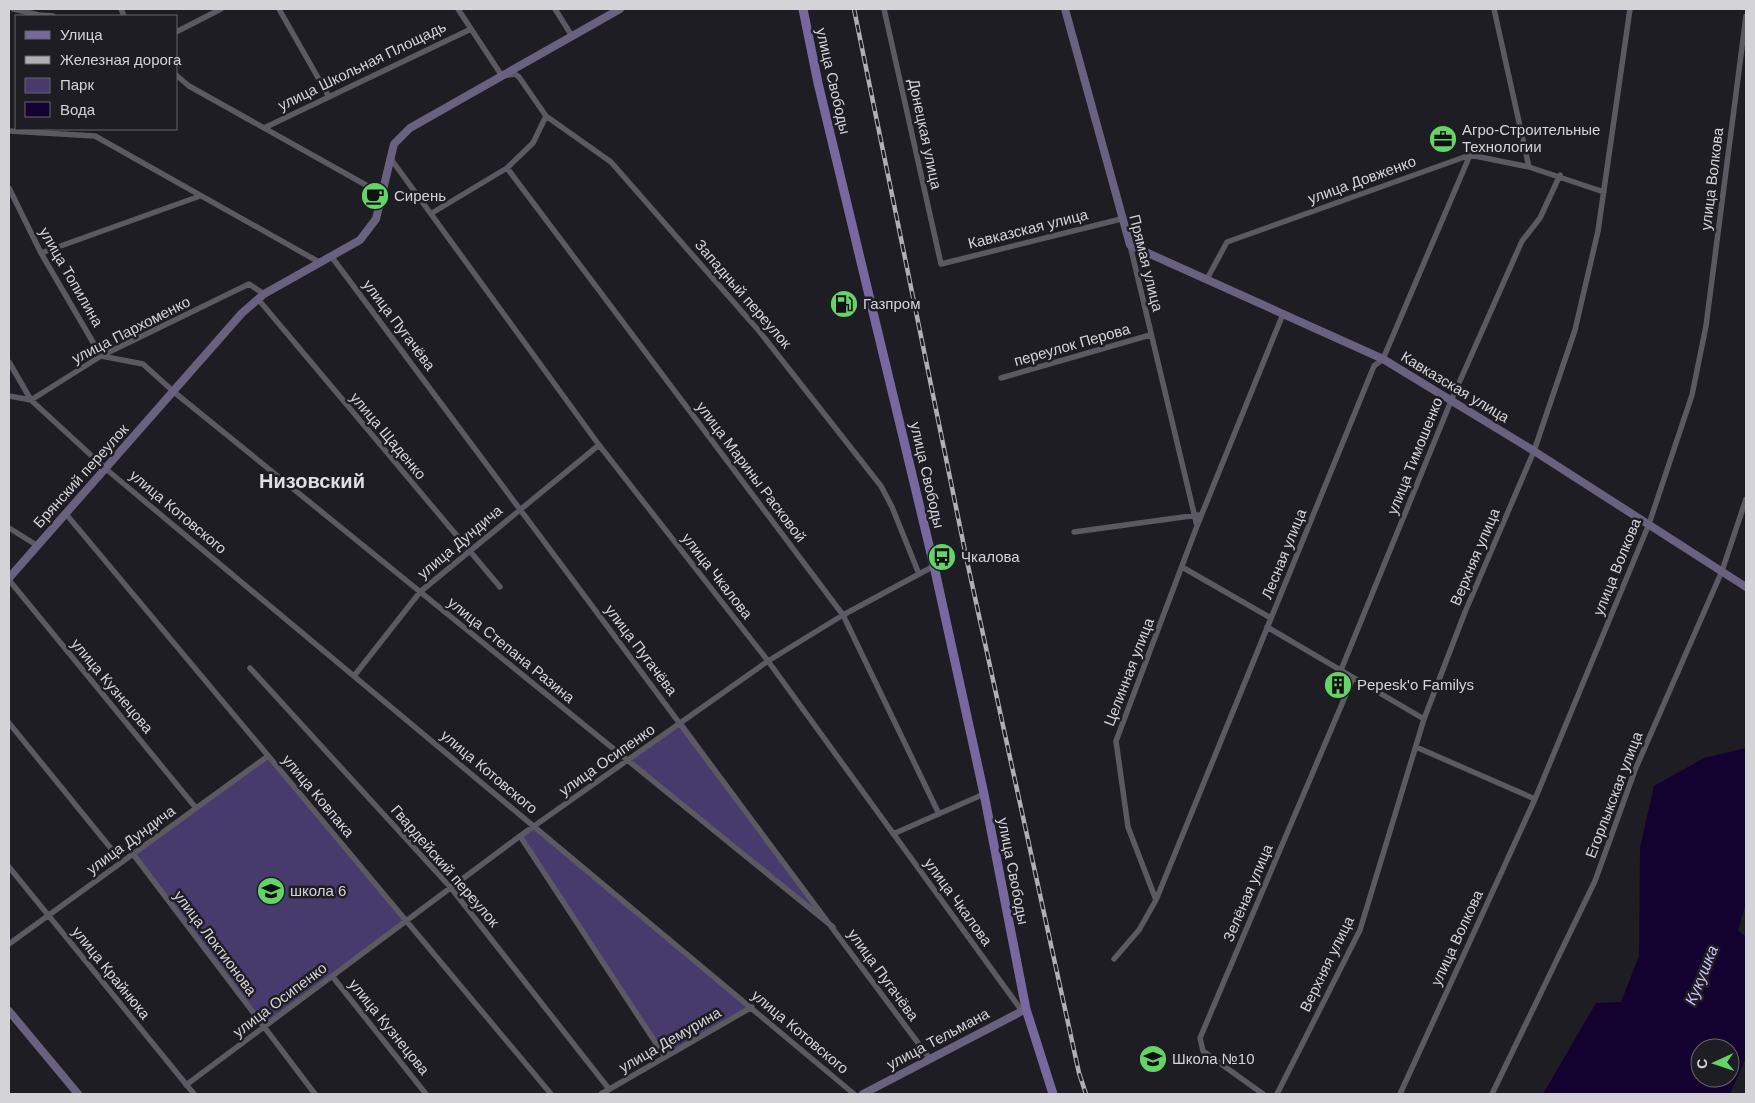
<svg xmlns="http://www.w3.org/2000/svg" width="1755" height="1103" viewBox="0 0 1755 1103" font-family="Helvetica,sans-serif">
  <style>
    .green { fill: #473a6d }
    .water { fill: #13022f; fill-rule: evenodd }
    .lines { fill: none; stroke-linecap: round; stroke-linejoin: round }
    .street { stroke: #5b5961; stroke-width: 5.5 }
    .secondary { stroke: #696180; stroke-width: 8 }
    .primary { stroke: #77699f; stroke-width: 9 }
    .rail-casing { stroke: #b0afb4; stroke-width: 4.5 }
    .rail { stroke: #1e1d23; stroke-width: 2.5; stroke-dasharray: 8; stroke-linecap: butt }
    .labels { text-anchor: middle; stroke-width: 5; stroke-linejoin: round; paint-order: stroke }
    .street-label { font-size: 15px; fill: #d4d3d7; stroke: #1e1d23 }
    .poi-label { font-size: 15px; fill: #d4d3d7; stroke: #1e1d23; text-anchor: start }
    .water-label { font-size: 16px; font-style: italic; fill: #d0c3ff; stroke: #1e1d23 }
    .district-label { font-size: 20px; font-weight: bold; fill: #dfdde6; stroke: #1e1d23 }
  </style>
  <rect width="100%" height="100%" fill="#1e1d23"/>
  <!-- green -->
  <path class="green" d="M 683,722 L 833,927 L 627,762 Z
    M 268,756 L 406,921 L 264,1027 L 133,854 Z
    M 535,826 L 752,1007 L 665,1057 L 520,836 Z"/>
  <!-- water -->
  <path class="water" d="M 1746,748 L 1746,904 L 1738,930 L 1746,937 L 1746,1058 L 1730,1094 L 1543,1094 L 1596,1003 L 1621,1002 L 1639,956 L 1640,848 L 1654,786 L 1704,758 ZM 1700,1048 L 1730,1048 L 1730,1078 L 1700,1078 Z"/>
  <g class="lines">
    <!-- street -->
    <path class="street" d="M 13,9 L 39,15 L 53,16
      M 121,9 L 124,16
      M 279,9 L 329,97
      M 458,9 L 502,76 L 515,74 L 519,77 L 546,116 L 611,162 L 759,331 L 881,486 L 892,507 L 919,574
      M 555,9 L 572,36
      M 884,9 L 941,264 L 1121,219
      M 1494,9 L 1529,167
      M 176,32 L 221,9
      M 176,75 L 189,86 L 382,194
      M 264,128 L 471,29
      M 9,131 L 95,136 L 319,262
      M 391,159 L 599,445 L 768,661 L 1022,1011
      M 507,168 L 843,615 L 939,814
      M 9,188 L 41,253 L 101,356 L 143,364 L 174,392 L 833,927
      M 432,213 L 507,168 L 533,143 L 546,116
      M 1130,245 L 1197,526
      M 41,253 L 200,196
      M 331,256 L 930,1059
      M 1207,279 L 1227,242 L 1470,155 L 1529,167 L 1604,192
      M 258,299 L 500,587
      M 9,362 L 31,400 L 106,469 L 854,1094
      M 1001,378 L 1150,335
      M 9,396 L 31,400 L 101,356 L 249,284 L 264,294
      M 66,514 L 551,1094
      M 9,528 L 38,546
      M 1074,532 L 1198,515
      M 1182,567 L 1271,618
      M 9,580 L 196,808
      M 1267,627 L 1424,719
      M 250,668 L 451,888 L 609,1089
      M 1341,670 L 1451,401 L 1522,241 L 1540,218 L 1560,175
      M 354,676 L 420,592 L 599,445
      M 9,723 L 122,862
      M 1416,747 L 1535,799
      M 893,834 L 984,794
      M 520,836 L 665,1057
      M 133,854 L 315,1094
      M 9,867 L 194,1094
      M 1156,900 L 1128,827 L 1116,741 L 1197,526 L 1283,314
      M 9,944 L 268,756
      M 1114,959 L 1139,930 L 1156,900 L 1374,366 L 1383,359 L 1470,155
      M 332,976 L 426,1094
      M 186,1085 L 520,836 L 768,661 L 843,615 L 934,566
      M 601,1094 L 752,1007
      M 1263,1094 L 1203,1051 L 1200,1038 L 1353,678
      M 1277,1094 L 1360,930 L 1424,719 L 1465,612 L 1534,451 L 1575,330 L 1598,231 L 1630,9
      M 1400,1094 L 1535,799 L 1649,524 L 1692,395 L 1706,326 L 1746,16
      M 1492,1094 L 1595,881 L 1635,770 L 1722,571 L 1746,499"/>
    <!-- secondary -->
    <path class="secondary" d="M 1065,9 L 1130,245 L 1383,359 L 1534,451 L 1746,587
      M 9,578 L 242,313 L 264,294 L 360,240 L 376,219 L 394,144 L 410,128 L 620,9
      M 9,1011 L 78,1094
      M 863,1094 L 1026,1009"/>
    <!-- primary -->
    <path class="primary" d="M 803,9 L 818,83 L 934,566 L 984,794 L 1026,1009 L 1053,1094"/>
    <defs>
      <path id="rail" d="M 854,9 L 967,561 L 1079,1073 L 1086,1094"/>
    </defs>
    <!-- rail casing -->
    <use href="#rail" class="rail-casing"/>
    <!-- rail -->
    <use href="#rail" class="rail"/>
  </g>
  <!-- icons -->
  <defs>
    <symbol id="office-disc" viewBox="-11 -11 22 22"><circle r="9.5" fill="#64d468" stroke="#1e1d23"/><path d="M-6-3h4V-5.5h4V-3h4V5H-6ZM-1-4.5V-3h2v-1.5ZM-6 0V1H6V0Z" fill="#111"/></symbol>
    <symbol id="cafe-disc" viewBox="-11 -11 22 22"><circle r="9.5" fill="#64d468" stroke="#1e1d23"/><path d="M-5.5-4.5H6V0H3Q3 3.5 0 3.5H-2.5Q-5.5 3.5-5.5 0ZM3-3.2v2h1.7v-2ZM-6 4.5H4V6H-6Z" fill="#111"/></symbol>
    <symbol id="fuel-disc" viewBox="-11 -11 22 22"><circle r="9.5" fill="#64d468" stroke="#1e1d23"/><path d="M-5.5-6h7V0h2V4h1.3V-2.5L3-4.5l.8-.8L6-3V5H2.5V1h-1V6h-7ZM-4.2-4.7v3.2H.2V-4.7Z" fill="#111"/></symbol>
    <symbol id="bus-disc" viewBox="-11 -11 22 22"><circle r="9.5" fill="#64d468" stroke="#1e1d23"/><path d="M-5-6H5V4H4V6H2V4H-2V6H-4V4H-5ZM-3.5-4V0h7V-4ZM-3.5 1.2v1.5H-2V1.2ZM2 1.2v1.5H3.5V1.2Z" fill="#111"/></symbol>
    <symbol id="building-disc" viewBox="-11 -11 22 22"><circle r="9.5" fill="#64d468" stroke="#1e1d23"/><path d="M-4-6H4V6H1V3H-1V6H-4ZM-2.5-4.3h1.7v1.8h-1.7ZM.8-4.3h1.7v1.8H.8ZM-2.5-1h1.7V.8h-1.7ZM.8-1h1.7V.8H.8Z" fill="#111"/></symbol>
    <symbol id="school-disc" viewBox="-11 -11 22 22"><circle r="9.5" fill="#64d468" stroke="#1e1d23"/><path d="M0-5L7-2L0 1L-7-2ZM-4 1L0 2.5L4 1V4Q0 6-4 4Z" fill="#111"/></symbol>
  </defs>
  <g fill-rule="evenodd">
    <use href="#office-disc" x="1427" y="123" width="32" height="32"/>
    <use href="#cafe-disc" x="359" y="180" width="32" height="32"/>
    <use href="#fuel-disc" x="828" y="288" width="32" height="32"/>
    <use href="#bus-disc" x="926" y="541" width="32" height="32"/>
    <use href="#building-disc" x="1322" y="669" width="32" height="32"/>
    <use href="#school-disc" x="255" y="875" width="32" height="32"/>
    <use href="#school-disc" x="1137" y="1043" width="32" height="32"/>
  </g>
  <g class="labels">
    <!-- street labels -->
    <g class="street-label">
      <text transform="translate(362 66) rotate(-26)" y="5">улица Школьная Площадь</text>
      <text transform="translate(833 81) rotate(77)" y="5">улица Свободы</text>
      <text transform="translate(925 134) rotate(78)" y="5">Донецкая улица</text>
      <text transform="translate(1712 179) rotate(-83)" y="5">улица Волкова</text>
      <text transform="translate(1362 180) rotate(-20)" y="5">улица Довженко</text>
      <text transform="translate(1028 229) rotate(-14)" y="5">Кавказская улица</text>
      <text transform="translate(1146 263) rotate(76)" y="5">Прямая улица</text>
      <text transform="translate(71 277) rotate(60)" y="5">улица Топилина</text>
      <text transform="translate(743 294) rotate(49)" y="5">Западный переулок</text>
      <text transform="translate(399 325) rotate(53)" y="5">улица Пугачёва</text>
      <text transform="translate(131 330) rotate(-27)" y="5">улица Пархоменко</text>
      <text transform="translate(1072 345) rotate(-16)" y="5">переулок Перова</text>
      <text transform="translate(1455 387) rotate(31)" y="5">Кавказская улица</text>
      <text transform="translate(388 436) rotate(50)" y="5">улица Щаденко</text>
      <text transform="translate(1415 456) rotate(-68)" y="5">улица Тимошенко</text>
      <text transform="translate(751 472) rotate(53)" y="5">улица Марины Расковой</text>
      <text transform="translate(927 475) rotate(77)" y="5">улица Свободы</text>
      <text transform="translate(81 476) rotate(-48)" y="5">Брянский переулок</text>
      <text transform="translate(178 512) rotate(40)" y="5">улица Котовского</text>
      <text transform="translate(460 542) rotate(-40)" y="5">улица Дундича</text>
      <text transform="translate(1284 554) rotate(-68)" y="5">Лесная улица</text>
      <text transform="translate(1475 557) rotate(-67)" y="5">Верхняя улица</text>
      <text transform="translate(1617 567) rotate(-68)" y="5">улица Волкова</text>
      <text transform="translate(717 576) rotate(52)" y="5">улица Чкалова</text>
      <text transform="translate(511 650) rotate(39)" y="5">улица Степана Разина</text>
      <text transform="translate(641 650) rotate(53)" y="5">улица Пугачёва</text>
      <text transform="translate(1129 672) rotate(-69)" y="5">Целинная улица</text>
      <text transform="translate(112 686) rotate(50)" y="5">улица Кузнецова</text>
      <text transform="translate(607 760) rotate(-35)" y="5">улица Осипенко</text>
      <text transform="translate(489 772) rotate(40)" y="5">улица Котовского</text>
      <text transform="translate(1614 795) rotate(-69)" y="5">Егорлыкская улица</text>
      <text transform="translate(318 796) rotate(50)" y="5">улица Ковпака</text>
      <text transform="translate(131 840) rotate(-36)" y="5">улица Дундича</text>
      <text transform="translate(445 866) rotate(49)" y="5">Гвардейский переулок</text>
      <text transform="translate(1013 871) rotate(79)" y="5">улица Свободы</text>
      <text transform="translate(1248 893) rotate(-67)" y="5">Зелёная улица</text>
      <text transform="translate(958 902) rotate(54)" y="5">улица Чкалова</text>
      <text transform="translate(1457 938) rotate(-65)" y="5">улица Волкова</text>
      <text transform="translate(215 943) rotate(53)" y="5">улица Локтионова</text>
      <text transform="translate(1327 964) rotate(-64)" y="5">Верхняя улица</text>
      <text transform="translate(111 973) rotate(51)" y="5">улица Крайнюка</text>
      <text transform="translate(883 975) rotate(54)" y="5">улица Пугачёва</text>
      <text transform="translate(280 1000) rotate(-37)" y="5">улица Осипенко</text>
      <text transform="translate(389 1027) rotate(51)" y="5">улица Кузнецова</text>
      <text transform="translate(800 1032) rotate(40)" y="5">улица Котовского</text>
      <text transform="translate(938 1039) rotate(-28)" y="5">улица Тельмана</text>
      <text transform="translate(670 1040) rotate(-30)" y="5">улица Демурина</text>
    </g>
    <!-- poi labels -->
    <g class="poi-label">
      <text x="1462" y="135">Агро-Строительные<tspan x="1462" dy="17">Технологии</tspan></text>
      <text x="394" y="201">Сирень</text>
      <text x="863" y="309">Газпром</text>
      <text x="961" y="562">Чкалова</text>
      <text x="1357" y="690">Pepesk'o Familys</text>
      <text x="290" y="896">школа 6</text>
      <text x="1172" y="1064">Школа №10</text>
    </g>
    <!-- water labels -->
    <g class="water-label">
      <text transform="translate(1701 975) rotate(-68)" y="6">Кукушка</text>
    </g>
    <!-- district labels -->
    <g class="district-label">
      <text x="312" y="488">Низовский</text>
    </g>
  </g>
  <!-- border -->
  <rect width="1755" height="1103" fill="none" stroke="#d4d3d7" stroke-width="20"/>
  <!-- legend -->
  <rect x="15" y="15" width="162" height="115" fill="#1e1d23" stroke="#67666b"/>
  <rect x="25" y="31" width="25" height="8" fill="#77699f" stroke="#67666b"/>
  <text x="60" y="40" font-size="15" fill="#d4d3d7">Улица</text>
  <rect x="25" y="56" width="25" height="8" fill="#b0afb4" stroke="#67666b"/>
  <text x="60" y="65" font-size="15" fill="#d4d3d7">Железная дорога</text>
  <rect x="25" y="78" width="25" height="15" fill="#473a6d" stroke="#67666b"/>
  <text x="60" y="90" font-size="15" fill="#d4d3d7">Парк</text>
  <rect x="25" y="102" width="25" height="15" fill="#13022f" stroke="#67666b"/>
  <text x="60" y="115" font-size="15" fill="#d4d3d7">Вода</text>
  <!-- north arrow -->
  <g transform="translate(1715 1063) rotate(267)"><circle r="24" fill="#1e1d23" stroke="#67666b"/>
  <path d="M0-4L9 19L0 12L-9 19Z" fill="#64d468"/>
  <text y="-8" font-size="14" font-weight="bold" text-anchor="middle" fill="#d4d3d7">С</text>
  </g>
</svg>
